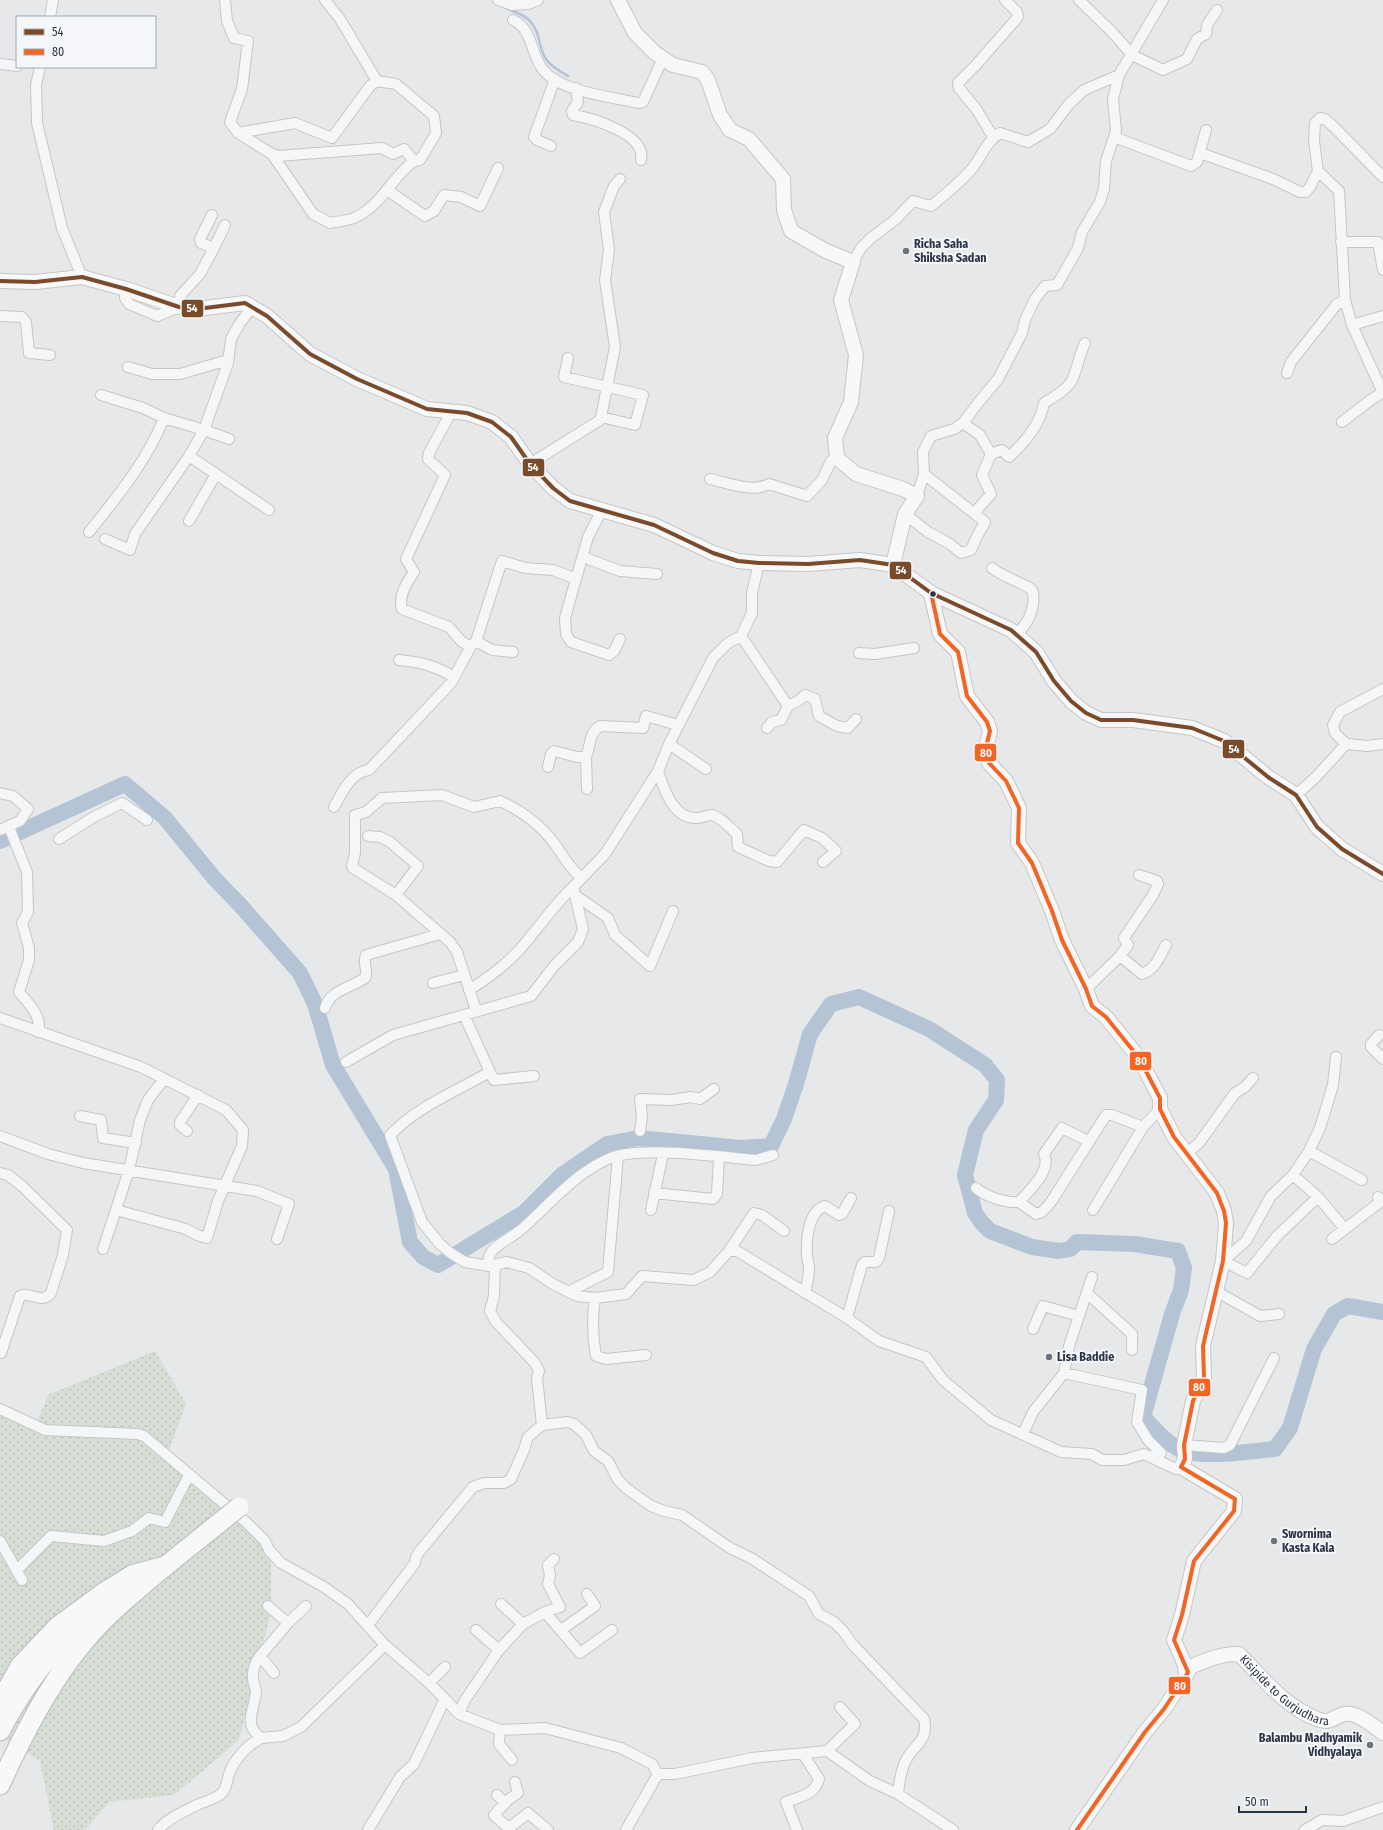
<svg xmlns="http://www.w3.org/2000/svg" width="1383" height="1830" viewBox="0 0 1383 1830" font-family="'Fira Sans Condensed',sans-serif">
  <style>
    .grass { fill: url(#grass-dots) }
    .lines { fill: none; stroke-linecap: round; stroke-linejoin: round }
    .stream { stroke: #b4c4d5; stroke-width: 2.5 }
    .river { stroke: #b4c4d5; stroke-width: 16 }
    .street-casing { stroke: #c4c6c8; stroke-width: 12 }
    .secondary-casing { stroke: #c4c6c8; stroke-width: 16 }
    .highway-casing { stroke: #b8bbbf; stroke-width: 21 }
    .street { stroke: #f5f6f7; stroke-width: 10 }
    .secondary { stroke: #f8f8f8; stroke-width: 14 }
    .highway { stroke: #f8f8f8; stroke-width: 19 }
    .highway-bridge-casing { stroke: #b8bbbf; stroke-width: 21; stroke-linecap: butt }
    .highway-bridge { stroke: #f8f8f8; stroke-width: 19 }
    .bus-1-casing { stroke: #f4f6f9; stroke-width: 7 }
    .bus-2-casing { stroke: #f4f6f9; stroke-width: 7 }
    .bus-1 { stroke: #7a4b2a; stroke-width: 4 }
    .bus-2 { stroke: #f26522; stroke-width: 4 }
    .poi-dot { fill: #6c737f; stroke: #f4f6f9; stroke-width: 1.5 }
    .bus-dot { fill: #2b3445; stroke: #f4f6f9; stroke-width: 1.5 }
    .labels { text-anchor: middle; stroke-width: 4; stroke-linejoin: round; paint-order: stroke }
    .poi-label { font-size: 12px; font-weight: bold; fill: #2b3445; stroke: #f4f6f9; text-anchor: start }
    .street-label { font-size: 12px; fill: #2b3445; stroke: #f4f6f9 }
    .line-badge { stroke: #f4f6f9; stroke-width: 1.5 }
    .badge-label { font-size: 11px; text-anchor: middle; font-weight: bold; fill: #fff }
  </style>
  <defs>
    <pattern id="grass-dots" width="8" height="8" patternUnits="userSpaceOnUse"><rect width="8" height="8" fill="#d6ded6"/><path d="M2 2h.1M6 6h.1" fill="none" stroke="#b8bfb9" stroke-width="1.8" stroke-linecap="round"/></pattern>
  </defs>
  <rect width="100%" height="100%" fill="#e6e8ea"/>
  <!-- grass -->
  <path class="grass" d="M 155,1351 L 186,1404 L 166,1458 L 239,1507 L 271,1543 L 271,1612 L 239,1740 L 174,1795 L 109,1802 L 85,1830 L 54,1830 L 40,1761 L 8,1742 L 0,1705 L 0,1415 L 34,1430 L 48,1395 Z"/>
  <g class="lines">
    <!-- stream -->
    <path class="stream" d="M 504,7 C 512,12 522,13 529,20 C 541,32 538,47 546,59 C 551,67 560,71 568,76"/>
    <!-- river -->
    <path class="river" d="M 0,841 L 125,784 L 165,818 L 214,878 L 241,906 L 300,973 L 315,1004 L 333,1065 L 396,1169 L 410,1242 L 423,1257 L 438,1265 L 525,1212 L 563,1174 L 607,1144 L 638,1138 L 741,1148 L 771,1146 L 784,1119 L 796,1084 L 810,1034 L 831,1004 L 859,997 L 929,1029 L 985,1065 L 997,1080 L 996,1100 L 976,1130 L 965,1175 L 975,1213 L 982,1223 L 990,1231 L 1032,1247 L 1059,1251 L 1070,1249 L 1077,1242 L 1134,1244 L 1178,1251 L 1184,1268 L 1181,1290 L 1172,1314 L 1143,1417 C 1154,1428 1164,1441 1177,1448 C 1196,1460 1252,1451 1275,1449 L 1290,1428 L 1314,1349 L 1334,1314 L 1348,1306 L 1383,1312"/>
    <defs>
      <path id="street" d="M 225,0 L 227,21 L 234,38 L 248,41 L 242,89 L 230,122 L 238,133 L 272,154 L 313,214 L 330,223 C 339,221 350,221 358,216 C 382,204 392,177 414,161 L 404,149 L 393,154 L 382,148 L 278,156 L 272,154
        M 325,0 L 340,19 L 377,81 L 396,84 L 434,116 L 436,133 L 420,160 L 414,161
        M 498,0 L 512,5 L 528,4
        M 527,0 L 528,4 L 538,0
        M 1079,0 L 1113,33 L 1132,55 L 1163,70 L 1187,59 L 1197,39 L 1206,34 L 1207,25 L 1217,10
        M 50,17 L 53,0
        M 513,20 C 534,30 530,55 544,71 C 562,92 612,97 638,103 L 643,102 L 663,58
        M 0,64 L 17,66
        M 40,67 L 36,85 L 37,123 L 62,228 L 82,277
        M 576,88 L 578,102 L 572,111 L 573,115 C 591,118 647,134 641,160
        M 238,133 L 295,123 L 332,138 L 370,86 L 377,81
        M 993,137 L 977,110 L 959,88 L 958,83 L 976,65 L 1018,17 L 1017,12 L 1005,0
        M 1114,137 L 1191,166 L 1197,162 L 1206,130
        M 551,146 L 537,140 L 534,137 L 555,79
        M 1200,153 L 1273,179 L 1300,192 L 1306,192 L 1310,187 L 1318,171 L 1339,191 L 1345,300 L 1352,325 L 1383,393
        M 1318,171 L 1314,141 L 1315,123 L 1320,118 L 1325,119 L 1334,127 L 1383,177
        M 387,190 L 425,216 L 434,211 L 444,195 L 461,197 L 480,206 L 498,168
        M 1341,242 L 1378,242 L 1383,270
        M 214,248 L 225,225
        M 853,262 L 861,248 L 871,238 L 895,220 L 913,201 L 931,206 C 945,195 959,183 971,170 C 981,158 987,140 1000,133 L 1028,142 L 1050,129 L 1069,104 L 1084,90 L 1119,75 L 1163,0
        M 126,289 L 125,298 L 129,304 L 157,316 L 179,307 L 180,296 L 200,274 L 214,248 L 201,243 L 200,239 L 212,215
        M 0,316 L 22,317 L 26,322 L 29,353 L 50,355
        M 1352,325 L 1383,316
        M 568,358 L 564,377 L 643,395 L 635,425 L 601,417
        M 128,367 L 152,374 L 180,374 L 228,360
        M 1287,373 L 1291,362 L 1337,304 L 1345,300
        M 101,395 L 143,408 L 164,418 L 204,430 L 229,439
        M 450,411 L 448,418 L 429,453 L 428,459 L 445,475 L 406,559 L 414,572 C 407,582 398,596 402,609 L 449,627 L 462,642 L 471,646
        M 1342,422 L 1372,399 L 1383,392
        M 963,423 L 980,435 L 991,454
        M 530,464 L 600,420 L 601,417 L 615,347 L 605,280 L 609,250 L 604,212 L 614,186 L 620,179
        M 216,474 L 269,510
        M 710,479 C 728,483 754,493 769,484 L 807,496 L 822,480 L 831,461 L 837,458
        M 917,496 L 924,474 L 923,452 L 931,436 L 954,429 L 963,423 L 978,403 L 998,379 L 1022,333 L 1025,320 L 1035,299 L 1045,286 L 1057,285 L 1078,248 L 1082,232 L 1100,202 L 1104,189 L 1106,161 L 1116,131 L 1113,99 L 1119,75
        M 602,510 L 588,537 L 576,579 L 565,618 L 566,634 L 571,642 L 609,655 L 614,651 L 620,639
        M 974,513 L 991,494 L 982,475 L 991,454 L 1002,450 L 1009,457 C 1025,442 1040,425 1044,403 C 1053,398 1065,391 1071,382 C 1077,371 1079,355 1085,343
        M 905,514 L 928,532 L 950,544 L 961,553 L 971,550 L 976,538 L 985,522 L 924,474
        M 189,521 L 216,474 L 189,456
        M 89,532 C 117,497 147,461 164,418
        M 105,539 L 130,550 L 135,534 L 189,456 L 204,430 L 228,363 L 231,339 L 240,323 L 253,306
        M 583,557 L 620,571 L 657,574
        M 992,568 C 1000,575 1026,585 1031,589 C 1037,596 1031,616 1026,623 C 1024,627 1019,631 1016,635
        M 741,636 L 788,706 L 798,701 L 805,695 L 815,699 L 819,716 L 837,726 L 848,728 L 856,719
        M 476,641 L 492,650 L 513,652
        M 859,653 L 875,654 L 914,648
        M 399,660 C 420,662 436,666 454,677
        M 767,728 L 772,722 L 781,720 L 788,706
        M 669,744 L 706,769
        M 1346,744 L 1367,746 L 1383,744
        M 586,757 L 587,789
        M 548,767 L 551,754 L 554,751 L 577,757 L 586,757 C 591,746 588,734 600,726 L 643,728 L 646,716 L 678,725
        M 658,771 C 664,789 673,819 697,818 C 702,818 707,815 712,815 C 721,817 730,828 737,834 L 738,847 L 769,861 L 777,862 L 804,830 L 822,838 L 836,851 L 823,862
        M 0,793 L 13,796 L 28,809 L 20,821 L 0,830
        M 1296,795 L 1316,777 L 1346,744 L 1335,733 L 1333,725 L 1340,712 L 1383,689
        M 334,807 C 342,793 351,772 369,770 L 451,683 L 471,646 L 476,641 L 502,561 L 525,568 L 553,570 L 576,579
        M 9,827 L 27,872 L 28,912 L 22,923 L 29,948 L 29,960 L 19,992 C 28,1003 43,1017 38,1032
        M 368,836 L 380,837 L 390,842 L 418,866 L 396,895
        M 59,839 L 92,818 L 122,803 L 147,820
        M 673,911 L 650,966 L 615,935 L 608,918 L 575,895 L 573,887 L 605,854 L 658,771 L 669,744 L 713,658 L 728,643 L 741,636 L 752,613 L 752,593 L 759,563
        M 1120,956 L 1128,945 L 1124,938 L 1153,895 L 1158,884 L 1157,881 L 1139,875
        M 433,983 L 464,975
        M 1086,989 L 1120,956 L 1142,974 C 1155,970 1160,956 1166,945
        M 469,990 C 490,977 512,960 527,941 C 542,923 556,903 573,887
        M 325,1008 C 330,990 351,988 365,978 C 369,970 362,963 366,955 L 440,934
        M 476,1010 L 457,952 L 450,942 L 396,895 L 353,868 L 352,866 L 355,853 L 355,815 L 366,812 L 382,798 L 442,795 L 474,807 L 500,801 C 524,812 544,827 559,850 C 566,860 571,870 582,878
        M 0,1018 L 141,1067 L 226,1110 L 243,1130 L 242,1146 L 218,1201 L 207,1238 L 197,1235 L 186,1229 L 116,1210
        M 1379,1035 L 1371,1044 L 1371,1047 L 1383,1059
        M 346,1062 L 393,1035 L 464,1015
        M 490,1072 L 464,1015 L 531,996 L 554,966 L 578,942 L 583,929 L 575,895
        M 534,1076 L 494,1080 L 490,1072 C 456,1091 417,1107 390,1135 L 422,1222 L 440,1244 L 449,1252 L 465,1262 L 489,1266 L 507,1262 L 529,1268 L 553,1284 L 577,1296 L 595,1298 L 626,1294 L 642,1276 L 694,1280 L 710,1272 L 729,1251 L 737,1251 L 847,1318 L 879,1341 L 926,1357 L 943,1380 L 991,1420 L 1061,1452 L 1092,1454 L 1102,1460 L 1124,1460 L 1144,1454 L 1176,1469 L 1181,1467
        M 80,1116 L 101,1120 L 103,1138 L 136,1143
        M 187,1131 L 180,1125 L 180,1122 L 198,1095
        M 640,1131 L 642,1117 L 640,1099 L 671,1100 L 691,1097 L 700,1099 L 714,1089
        M 0,1136 L 48,1154 L 83,1163 L 257,1191 L 289,1204 L 277,1239
        M 1309,1151 L 1362,1180
        M 1187,1153 L 1199,1143 L 1235,1093 L 1245,1087 L 1253,1078
        M 0,1173 L 8,1175 L 22,1186 L 67,1230 L 63,1255 L 51,1293 C 42,1305 31,1291 20,1296 L 1,1353
        M 1293,1175 L 1318,1197 L 1277,1236 L 1247,1273 L 1223,1261 L 1246,1241 L 1271,1196 L 1293,1175 L 1309,1151 L 1320,1128 L 1333,1085 L 1336,1057
        M 976,1188 C 986,1197 1006,1203 1019,1202 L 1036,1214 L 1042,1212 L 1051,1202 L 1106,1115 L 1112,1115 L 1143,1127 L 1160,1109
        M 654,1193 L 713,1199 L 717,1194 L 719,1157
        M 1318,1197 L 1345,1229 L 1380,1202 L 1378,1197
        M 1019,1202 C 1029,1191 1052,1170 1044,1154 L 1062,1128 L 1088,1141
        M 651,1210 L 663,1154
        M 1093,1210 L 1143,1127
        M 1332,1239 L 1345,1229
        M 103,1249 L 129,1170 L 140,1120 L 148,1100 L 164,1079
        M 729,1251 L 754,1213 L 762,1215 L 784,1231
        M 495,1265 L 494,1296 L 490,1311 L 496,1322 L 535,1363 L 539,1371 L 537,1378 L 542,1425
        M 489,1266 C 489,1263 488,1259 489,1257 C 491,1246 515,1236 523,1228 C 550,1204 574,1174 608,1159 C 639,1145 721,1157 756,1160 L 773,1155
        M 1216,1291 L 1260,1316 L 1279,1314
        M 568,1292 L 608,1272 L 618,1156
        M 805,1293 C 807,1285 809,1276 809,1268 C 809,1263 807,1260 807,1255 C 806,1240 808,1211 825,1206 L 839,1215 L 842,1214 L 851,1198
        M 1088,1294 L 1132,1334 L 1132,1350
        M 595,1298 C 592,1318 592,1335 596,1356 L 606,1359 L 646,1355
        M 847,1318 L 862,1265 L 865,1262 L 876,1262 L 879,1258 L 889,1211
        M 1033,1329 L 1043,1306 L 1079,1316
        M 1064,1373 L 1142,1390 L 1137,1422 L 1148,1440 L 1161,1453 L 1150,1457 L 1146,1455
        M 0,1409 L 45,1430 L 138,1434 L 144,1436 L 247,1523 L 265,1541 L 269,1550 L 281,1563 L 324,1587 L 348,1604 L 385,1645 L 429,1683 L 445,1699 L 414,1764 L 400,1777 L 368,1830
        M 1023,1434 L 1033,1412 L 1064,1373 L 1069,1346 L 1092,1277
        M 1184,1445 L 1224,1448 L 1230,1445 L 1274,1358
        M 0,1541 L 22,1580
        M 17,1570 L 51,1536 L 104,1541 L 132,1531 L 149,1518 L 165,1522 L 189,1475
        M 501,1604 L 523,1624 L 545,1612 L 580,1653 L 612,1630
        M 268,1606 L 288,1623
        M 545,1612 L 560,1607 L 548,1584 L 550,1576 L 548,1565 L 554,1559
        M 368,1625 L 415,1563 L 416,1557 L 419,1552 L 473,1487 L 484,1483 L 504,1483 L 511,1479 L 524,1450 L 528,1437 L 542,1425 L 567,1422 L 574,1424 L 586,1435 L 594,1451 L 608,1461 L 618,1480 L 626,1488 L 651,1506 L 664,1511 L 682,1515 L 730,1548 L 751,1558 L 809,1596 L 819,1614 L 834,1622 L 843,1631 L 853,1645 L 924,1719 C 929,1740 915,1744 906,1760 C 901,1770 899,1783 898,1794
        M 476,1630 L 499,1650
        M 561,1630 L 595,1606 L 587,1594
        M 260,1656 C 255,1663 252,1671 253,1679 C 253,1684 256,1688 256,1692 C 255,1709 242,1724 261,1738 L 283,1736 L 301,1727 L 385,1645
        M 274,1673 L 260,1656 L 288,1623 L 306,1606
        M 429,1683 L 445,1667
        M 445,1699 L 459,1714 L 500,1730 L 545,1728 L 621,1748 L 652,1764 L 658,1774
        M 459,1714 L 465,1700 L 499,1650 L 523,1624
        M 500,1730 L 499,1744 L 512,1760
        M 827,1751 L 855,1724 L 840,1707
        M 515,1782 L 518,1793 L 508,1800 L 494,1815 L 506,1826 L 513,1825 L 528,1813 L 548,1830
        M 497,1795 L 505,1803
        M 158,1830 C 166,1819 185,1811 197,1805 C 205,1801 214,1800 221,1794 C 227,1789 227,1780 229,1774 C 234,1759 248,1745 261,1738
        M 626,1830 L 658,1774 L 675,1774 L 752,1758 L 827,1751 L 870,1781 L 898,1794 L 953,1830
        M 797,1830 L 786,1802 C 799,1797 815,1795 819,1779 L 803,1754
        M 1305,1830 L 1322,1820 L 1343,1821 L 1383,1807"/>
      <g id="secondary">
        <path d="M 618,0 L 635,33 L 655,53 L 673,65 L 702,72 L 708,80 L 720,115 L 730,130 L 749,139 L 783,179 L 784,210 L 791,231 L 826,251 L 853,262 L 841,300 L 856,355 L 851,402 L 835,438 L 837,458 L 856,474 L 903,489 L 917,496 L 905,514 L 893,565"/>
        <path d="M 0,281 L 35,282 L 82,277 L 126,289 L 179,307 L 197,309 L 245,303 L 267,316 L 310,354 L 357,379 L 427,409 L 467,413 L 492,422 L 511,437 L 530,464 L 553,488 L 570,501 L 654,525 L 713,553 L 738,561 L 759,563 L 808,564 L 860,560 L 893,565 L 931,593 L 1011,630 L 1036,652 L 1054,681 L 1071,701 L 1086,713 L 1101,720 L 1133,720 L 1192,728 L 1224,741 L 1268,777 L 1296,795 L 1317,827 L 1342,849 L 1383,874"/>
        <path d="M 931,593 L 940,634 L 958,652 L 967,696 L 987,722 L 990,731 L 985,751 L 989,763 L 1006,781 L 1019,808 L 1018,843 L 1032,863 L 1052,911 L 1062,940 L 1086,989 L 1092,1006 L 1106,1017 L 1139,1058 L 1160,1098 L 1160,1109 L 1174,1137 L 1217,1193 L 1224,1211 L 1226,1223 L 1223,1261 L 1203,1346 L 1204,1377 L 1193,1401 L 1184,1445 L 1185,1459 L 1181,1467 L 1235,1499 L 1234,1511 L 1194,1561 L 1182,1615 L 1174,1640 L 1188,1672 L 1186,1676 L 1164,1709 L 1145,1732 L 1077,1830"/>
        <path id="s1" d="M 1185,1669 C 1202,1662 1221,1653 1239,1654 C 1262,1677 1285,1707 1317,1719 C 1333,1725 1334,1715 1345,1714 C 1358,1712 1373,1726 1383,1733"/>
      </g>
      <path id="highway" d="M 0,1702 L 20,1666 L 57,1627 L 106,1591 L 132,1575 L 161,1567
        M 0,1731 C 28,1678 66,1629 117,1596
        M 0,1785 C 28,1724 60,1662 109,1615 C 144,1582 182,1553 219,1523"/>
    </defs>
    <!-- street casing -->
    <use href="#street" class="street-casing"/>
    <!-- secondary casing -->
    <use href="#secondary" class="secondary-casing"/>
    <!-- highway casing -->
    <use href="#highway" class="highway-casing"/>
    <!-- street -->
    <use href="#street" class="street"/>
    <!-- secondary -->
    <use href="#secondary" class="secondary"/>
    <!-- highway -->
    <use href="#highway" class="highway"/>
    <defs>
      <path id="highway-bridge" d="M 219,1523 L 239,1507"/>
    </defs>
    <!-- highway-bridge casing -->
    <use href="#highway-bridge" class="highway-bridge-casing"/>
    <!-- highway-bridge -->
    <use href="#highway-bridge" class="highway-bridge"/>
    <defs>
      <path id="bus-1" d="M 0,281 L 35,282 L 82,277 L 126,289 L 179,307 L 197,309 L 245,303 L 267,316 L 310,354 L 357,379 L 427,409 L 467,413 L 492,422 L 511,437 L 530,464 L 553,488 L 570,501 L 654,525 L 713,553 L 738,561 L 759,563 L 808,564 L 860,560 L 893,565 L 931,593 L 1011,630 L 1036,652 L 1054,681 L 1071,701 L 1086,713 L 1101,720 L 1133,720 L 1192,728 L 1224,741 L 1268,777 L 1296,795 L 1317,827 L 1342,849 L 1383,874"/>
      <path id="bus-2" d="M 931,593 L 940,634 L 958,652 L 967,696 L 987,722 L 990,731 L 985,751 L 989,763 L 1006,781 L 1019,808 L 1018,843 L 1032,863 L 1052,911 L 1062,940 L 1086,989 L 1092,1006 L 1106,1017 L 1139,1058 L 1160,1098 L 1160,1109 L 1174,1137 L 1217,1193 L 1224,1211 L 1226,1223 L 1223,1261 L 1203,1346 L 1204,1377 L 1193,1401 L 1184,1445 L 1185,1459 L 1181,1467 L 1235,1499 L 1234,1511 L 1194,1561 L 1182,1615 L 1174,1640 L 1188,1672 L 1186,1676 L 1164,1709 L 1145,1732 L 1077,1830"/>
    </defs>
    <!-- bus-1 casing -->
    <use href="#bus-1" class="bus-1-casing"/>
    <!-- bus-2 casing -->
    <use href="#bus-2" class="bus-2-casing"/>
    <!-- bus-1 -->
    <use href="#bus-1" class="bus-1"/>
    <!-- bus-2 -->
    <use href="#bus-2" class="bus-2"/>
  </g>
  <!-- markers -->
  <g class="poi-dot">
    <circle cx="906" cy="251" r="4"/>
    <circle cx="1049" cy="1357" r="4"/>
    <circle cx="1274" cy="1541" r="4"/>
    <circle cx="1370" cy="1745" r="4"/>
  </g>
  <circle class="bus-dot" cx="933" cy="594" r="3.5"/>
  <g class="labels">
    <!-- poi labels -->
    <g class="poi-label">
      <text x="914" y="248">Richa Saha<tspan x="914" dy="14">Shiksha Sadan</tspan></text>
      <text x="1057" y="1361">Lisa Baddie</text>
      <text x="1282" y="1538">Swornima<tspan x="1282" dy="14">Kasta Kala</tspan></text>
      <text x="1362" y="1742" text-anchor="end">Balambu Madhyamik<tspan x="1362" dy="14">Vidhyalaya</tspan></text>
    </g>
    <!-- street labels -->
    <g class="street-label">
      <text dy="4" stroke="none"><textPath href="#s1" startOffset="116">Kisipide to Gurjudhara</textPath></text>
    </g>
  </g>
  <g class="line-badge">
    <rect x="181" y="299" width="23" height="19" rx="4" fill="#7a4b2a"/>
    <rect x="522" y="458" width="23" height="19" rx="4" fill="#7a4b2a"/>
    <rect x="889" y="561" width="23" height="19" rx="4" fill="#7a4b2a"/>
    <rect x="1222" y="739" width="23" height="20" rx="4" fill="#7a4b2a"/>
    <rect x="974" y="743" width="23" height="19" rx="4" fill="#f26522"/>
    <rect x="1129" y="1051" width="23" height="20" rx="4" fill="#f26522"/>
    <rect x="1188" y="1378" width="23" height="19" rx="4" fill="#f26522"/>
    <rect x="1168" y="1676" width="23" height="19" rx="4" fill="#f26522"/>
  </g>
  <g class="badge-label">
    <text x="192" y="312">54</text>
    <text x="533" y="471">54</text>
    <text x="901" y="574">54</text>
    <text x="1234" y="753">54</text>
    <text x="986" y="757">80</text>
    <text x="1141" y="1065">80</text>
    <text x="1199" y="1391">80</text>
    <text x="1180" y="1690">80</text>
  </g>
  <!-- legend -->
  <rect x="16" y="16" width="140" height="52" fill="#f4f6f9" stroke="#a4a8b1"/>
  <rect x="24" y="29" width="20" height="6" fill="#7a4b2a" stroke="#a4a8b1"/>
  <text x="52" y="36" font-size="12" fill="#2b3445">54</text>
  <rect x="24" y="49" width="20" height="6" fill="#f26522" stroke="#a4a8b1"/>
  <text x="52" y="56" font-size="12" fill="#2b3445">80</text>
  <!-- scale -->
  <path d="M1239 1806v6h67v-6" fill="none" stroke="#2b3445" stroke-width="2"/>
  <text x="1245" y="1806" font-size="12" fill="#2b3445" stroke="#f4f6f9" stroke-width="3" paint-order="stroke">50 m</text>
</svg>
